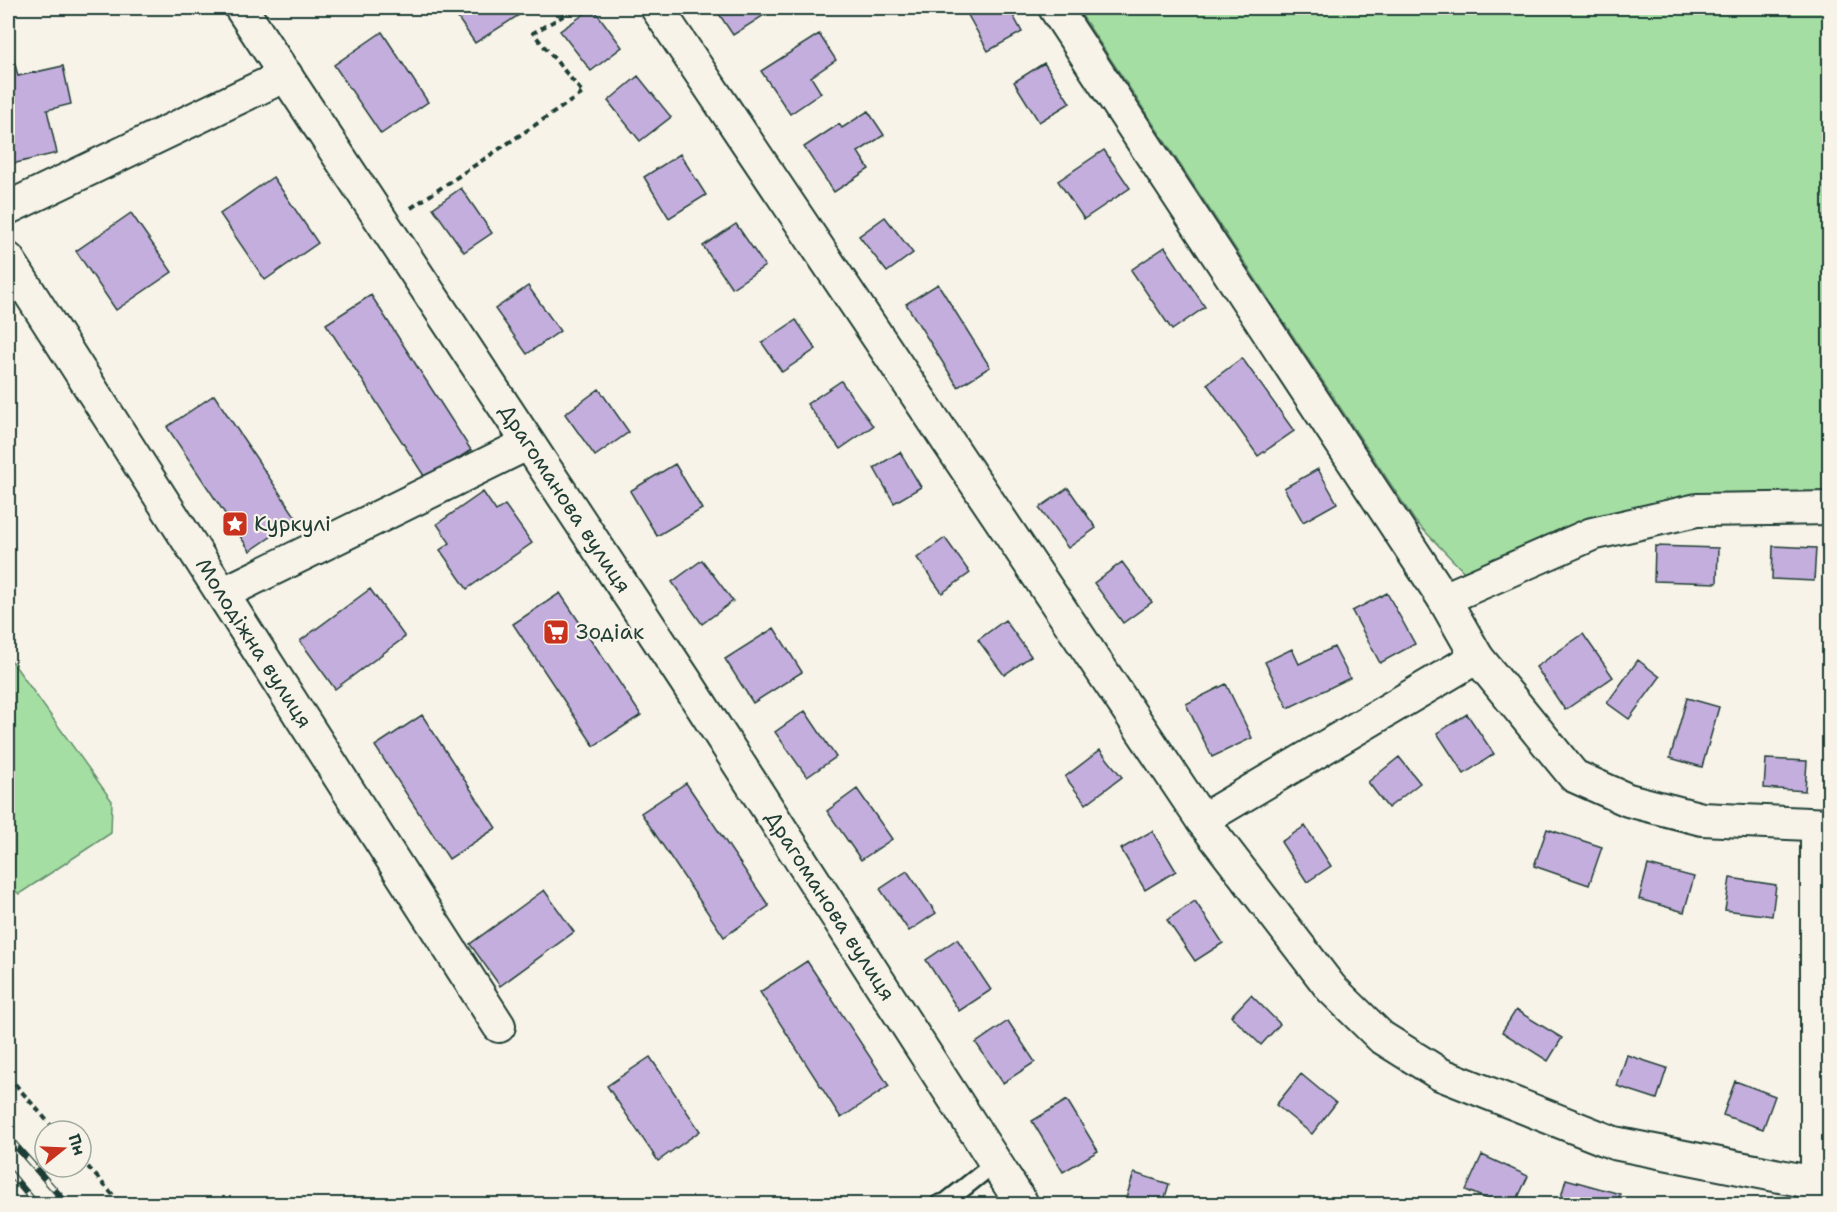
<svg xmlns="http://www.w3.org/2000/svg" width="1837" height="1212" viewBox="0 0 1837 1212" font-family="'Shantell Sans',sans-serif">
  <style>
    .green { fill: #a5dea3; stroke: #628e6c; stroke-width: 1.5 }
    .building { fill: #c4aedd; stroke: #1f3d34; stroke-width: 1.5 }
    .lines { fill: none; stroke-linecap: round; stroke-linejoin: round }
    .service-casing { stroke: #1f3d34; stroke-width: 21 }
    .minor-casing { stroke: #1f3d34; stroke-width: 36 }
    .path { stroke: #1f3d34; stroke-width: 4; stroke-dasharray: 6 4.5; stroke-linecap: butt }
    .service { stroke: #f7f3e8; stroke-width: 16 }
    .minor { stroke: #f7f3e8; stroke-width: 32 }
    .rail-casing { stroke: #1f3d34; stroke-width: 7 }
    .rail { stroke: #f7f3e8; stroke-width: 4.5; stroke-dasharray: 14; stroke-linecap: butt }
    .labels { text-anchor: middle; stroke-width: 4.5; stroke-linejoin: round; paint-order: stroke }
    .street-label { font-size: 21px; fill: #1f3d34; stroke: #f7f3e8 }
    .poi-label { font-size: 21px; fill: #1f3d34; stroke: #f7f3e8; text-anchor: start }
  </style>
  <rect width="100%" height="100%" fill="#f7f3e8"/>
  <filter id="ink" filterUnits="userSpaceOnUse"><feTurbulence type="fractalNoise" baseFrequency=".0167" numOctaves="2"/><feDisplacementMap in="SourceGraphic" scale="12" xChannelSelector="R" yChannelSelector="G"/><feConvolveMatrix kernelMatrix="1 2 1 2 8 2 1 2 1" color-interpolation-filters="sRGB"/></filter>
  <g filter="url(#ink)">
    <!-- green -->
    <path class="green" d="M 1077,8 L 1829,8 L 1829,494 C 1757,495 1686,494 1615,512 C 1563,525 1515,552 1468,576 L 1415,521 Z
      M 8,656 L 112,801 L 111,833 L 19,894 L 8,883 Z"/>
    <!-- building -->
    <path class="building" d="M 451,8 L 530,8 L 475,43 Z
      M 593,8 L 622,47 L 591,71 L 560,31 Z
      M 715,8 L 775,8 L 733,35 Z
      M 964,8 L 1009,8 L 1022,32 L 988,51 Z
      M 382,32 L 428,102 L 381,134 L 334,65 Z
      M 819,34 L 836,60 L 811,77 L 821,93 L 790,114 L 761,71 Z
      M 12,53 L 18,76 L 63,66 L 71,104 L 47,110 L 57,153 L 8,165 L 8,54 Z
      M 1044,63 L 1070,103 L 1039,122 L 1014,82 Z
      M 638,76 L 671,117 L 640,141 L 608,101 Z
      M 868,111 L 884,135 L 858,152 L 869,169 L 834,192 L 804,147 L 839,124 L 842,128 Z
      M 1104,150 L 1130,188 L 1084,219 L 1058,181 Z
      M 680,154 L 706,195 L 669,218 L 644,177 Z
      M 273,177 L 318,243 L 265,280 L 220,214 Z
      M 461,188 L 492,233 L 464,252 L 433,208 Z
      M 131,213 L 172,272 L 116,310 L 76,251 Z
      M 885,217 L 913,253 L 887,272 L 859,236 Z
      M 736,224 L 765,266 L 732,288 L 703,246 Z
      M 1165,247 L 1205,307 L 1172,330 L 1131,270 Z
      M 938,284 L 990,367 L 958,387 L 906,304 Z
      M 528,286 L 560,331 L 527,354 L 495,309 Z
      M 371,295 L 471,450 L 426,479 L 326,324 Z
      M 796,320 L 816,349 L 782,372 L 762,343 Z
      M 1242,358 L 1294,431 L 1258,456 L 1207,384 Z
      M 841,381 L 873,426 L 840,449 L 807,404 Z
      M 599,389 L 629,432 L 595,456 L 565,414 Z
      M 214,395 L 297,519 L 250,551 L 167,427 Z
      M 900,452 L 921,487 L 894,503 L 874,468 Z
      M 675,464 L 702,509 L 657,536 L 630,491 Z
      M 1318,469 L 1337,503 L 1303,522 L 1284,488 Z
      M 1068,488 L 1096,528 L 1068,548 L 1039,508 Z
      M 483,492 L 496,511 L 505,505 L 532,543 L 467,589 L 440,550 L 450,543 L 437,524 Z
      M 945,538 L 970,573 L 942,593 L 917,558 Z
      M 1655,546 L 1718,548 L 1717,583 L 1654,581 Z
      M 1773,546 L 1816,548 L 1814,581 L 1772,579 Z
      M 702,560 L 733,601 L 702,624 L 672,582 Z
      M 1122,562 L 1152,602 L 1123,623 L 1094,583 Z
      M 370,589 L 405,637 L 335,689 L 300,641 Z
      M 560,593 L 641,715 L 594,746 L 513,624 Z
      M 1387,593 L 1415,644 L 1380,663 L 1352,611 Z
      M 1005,620 L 1031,656 L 1004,675 L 978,640 Z
      M 774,628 L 802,672 L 753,703 L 725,659 Z
      M 1583,634 L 1613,677 L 1565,710 L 1536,667 Z
      M 1334,647 L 1350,678 L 1288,708 L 1265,662 L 1292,649 L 1299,664 Z
      M 1638,660 L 1660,677 L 1629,719 L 1607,703 Z
      M 1226,684 L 1252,738 L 1212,757 L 1186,704 Z
      M 1687,698 L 1719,707 L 1702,767 L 1670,758 Z
      M 805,711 L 836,757 L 807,777 L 775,732 Z
      M 1467,714 L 1494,754 L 1464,774 L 1437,733 Z
      M 422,715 L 496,828 L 449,859 L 375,746 Z
      M 1100,750 L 1122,777 L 1086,804 L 1065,777 Z
      M 1399,757 L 1420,783 L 1388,808 L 1368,782 Z
      M 1766,759 L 1807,761 L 1805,791 L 1764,788 Z
      M 686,783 L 769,906 L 724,937 L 641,813 Z
      M 857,789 L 892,839 L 861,860 L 827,811 Z
      M 1305,826 L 1331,866 L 1307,882 L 1281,842 Z
      M 1547,829 L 1602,847 L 1589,885 L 1534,866 Z
      M 1152,831 L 1176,871 L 1145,890 L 1121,849 Z
      M 1648,865 L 1694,877 L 1684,912 L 1639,899 Z
      M 907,871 L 936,913 L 909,931 L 880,889 Z
      M 1730,878 L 1776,885 L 1772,916 L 1725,910 Z
      M 544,890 L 574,932 L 500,986 L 470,944 Z
      M 1195,901 L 1223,943 L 1195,961 L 1167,920 Z
      M 957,939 L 991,990 L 959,1011 L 926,960 Z
      M 807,961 L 889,1086 L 841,1118 L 760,992 Z
      M 1251,995 L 1280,1024 L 1261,1045 L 1231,1016 Z
      M 1516,1010 L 1562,1038 L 1548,1061 L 1502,1032 Z
      M 1008,1021 L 1035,1062 L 1003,1083 L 976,1043 Z
      M 1627,1055 L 1667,1068 L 1657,1099 L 1617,1086 Z
      M 650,1057 L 700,1131 L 658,1161 L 607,1086 Z
      M 1301,1074 L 1336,1103 L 1312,1134 L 1276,1105 Z
      M 1735,1081 L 1775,1096 L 1763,1129 L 1723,1115 Z
      M 1067,1100 L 1098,1151 L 1063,1172 L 1032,1121 Z
      M 1482,1155 L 1528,1176 L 1515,1204 L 1498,1204 L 1466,1190 Z
      M 1134,1173 L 1169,1184 L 1163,1204 L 1124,1204 Z
      M 1566,1179 L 1620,1194 L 1618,1204 L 1559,1204 Z"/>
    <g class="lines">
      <defs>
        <path id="service" d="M 939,1204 L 946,1202 L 995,1163"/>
        <g id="minor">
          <path id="s1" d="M 241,8 L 685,680 L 1022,1204"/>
          <path d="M 657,8 L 1202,820 L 1331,988 L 1381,1037 L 1440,1074 L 1614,1143 L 1830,1186"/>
          <path d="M 1055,8 L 1444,599 L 1477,657 L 1574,776 L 1628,800 L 1702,819 L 1830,825"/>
          <path d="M 8,208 L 286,75"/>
          <path id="s2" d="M 8,259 L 499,1026"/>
          <path d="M 224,593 L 527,444"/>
          <path d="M 1444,599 L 1592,534 L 1697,510 L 1830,508"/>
          <path d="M 1202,820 L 1477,657"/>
          <path d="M 1814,1204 L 1817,1184 L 1817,825"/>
        </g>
      </defs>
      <!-- service casing -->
      <use href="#service" class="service-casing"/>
      <!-- minor casing -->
      <use href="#minor" class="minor-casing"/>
      <!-- path -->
      <path class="path" d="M 411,208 L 583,93 L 533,33 L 577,8
        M 8,1076 L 56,1131
        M 81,1159 L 121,1204"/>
      <!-- service -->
      <use href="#service" class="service"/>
      <!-- minor -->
      <use href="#minor" class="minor"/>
      <defs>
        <path id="rail" d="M 8,1137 L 67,1204
          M 8,1171 L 36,1204"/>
      </defs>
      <!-- rail casing -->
      <use href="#rail" class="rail-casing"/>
      <!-- rail -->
      <use href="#rail" class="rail"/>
    </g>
  </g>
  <!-- icons -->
  <defs>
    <symbol id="sight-square" viewBox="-11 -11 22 22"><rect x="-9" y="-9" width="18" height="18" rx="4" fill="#c8321e" stroke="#f7f3e8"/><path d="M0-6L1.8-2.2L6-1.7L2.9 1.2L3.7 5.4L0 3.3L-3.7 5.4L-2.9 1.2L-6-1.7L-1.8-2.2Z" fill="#fff"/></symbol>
    <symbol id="supermarket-square" viewBox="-11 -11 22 22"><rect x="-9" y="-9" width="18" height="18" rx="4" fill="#c8321e" stroke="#f7f3e8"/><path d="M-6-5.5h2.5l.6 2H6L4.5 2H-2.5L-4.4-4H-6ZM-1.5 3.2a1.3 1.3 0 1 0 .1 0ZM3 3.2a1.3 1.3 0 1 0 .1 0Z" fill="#fff"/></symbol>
  </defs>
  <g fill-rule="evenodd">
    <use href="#sight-square" x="220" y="509" width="30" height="30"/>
    <use href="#supermarket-square" x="541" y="617" width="30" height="30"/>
  </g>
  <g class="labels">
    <!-- street labels -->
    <g class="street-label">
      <text dy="7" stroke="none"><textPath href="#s1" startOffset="588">Драгоманова вулиця</textPath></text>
      <text dy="7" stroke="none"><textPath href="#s2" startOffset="456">Молодіжна вулиця</textPath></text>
      <text dy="7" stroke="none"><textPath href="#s1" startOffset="1074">Драгоманова вулиця</textPath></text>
    </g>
    <!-- poi labels -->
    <g class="poi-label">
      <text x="254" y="531">Куркулі</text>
      <text x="576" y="639">Зодiак</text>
    </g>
  </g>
  <!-- margin -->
  <rect width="1837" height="1212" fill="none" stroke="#f7f3e8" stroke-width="30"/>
  <rect x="15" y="15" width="1807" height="1182" fill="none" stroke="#1f3d34" stroke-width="2" filter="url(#ink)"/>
  <!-- north arrow -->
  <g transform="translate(63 1149) rotate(72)"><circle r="28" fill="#f7f3e8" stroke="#a1aaa0" stroke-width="1.5"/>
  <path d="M0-4.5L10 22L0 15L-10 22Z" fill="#c8321e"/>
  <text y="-9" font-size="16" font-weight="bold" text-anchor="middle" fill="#1f3d34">Пн</text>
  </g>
</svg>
